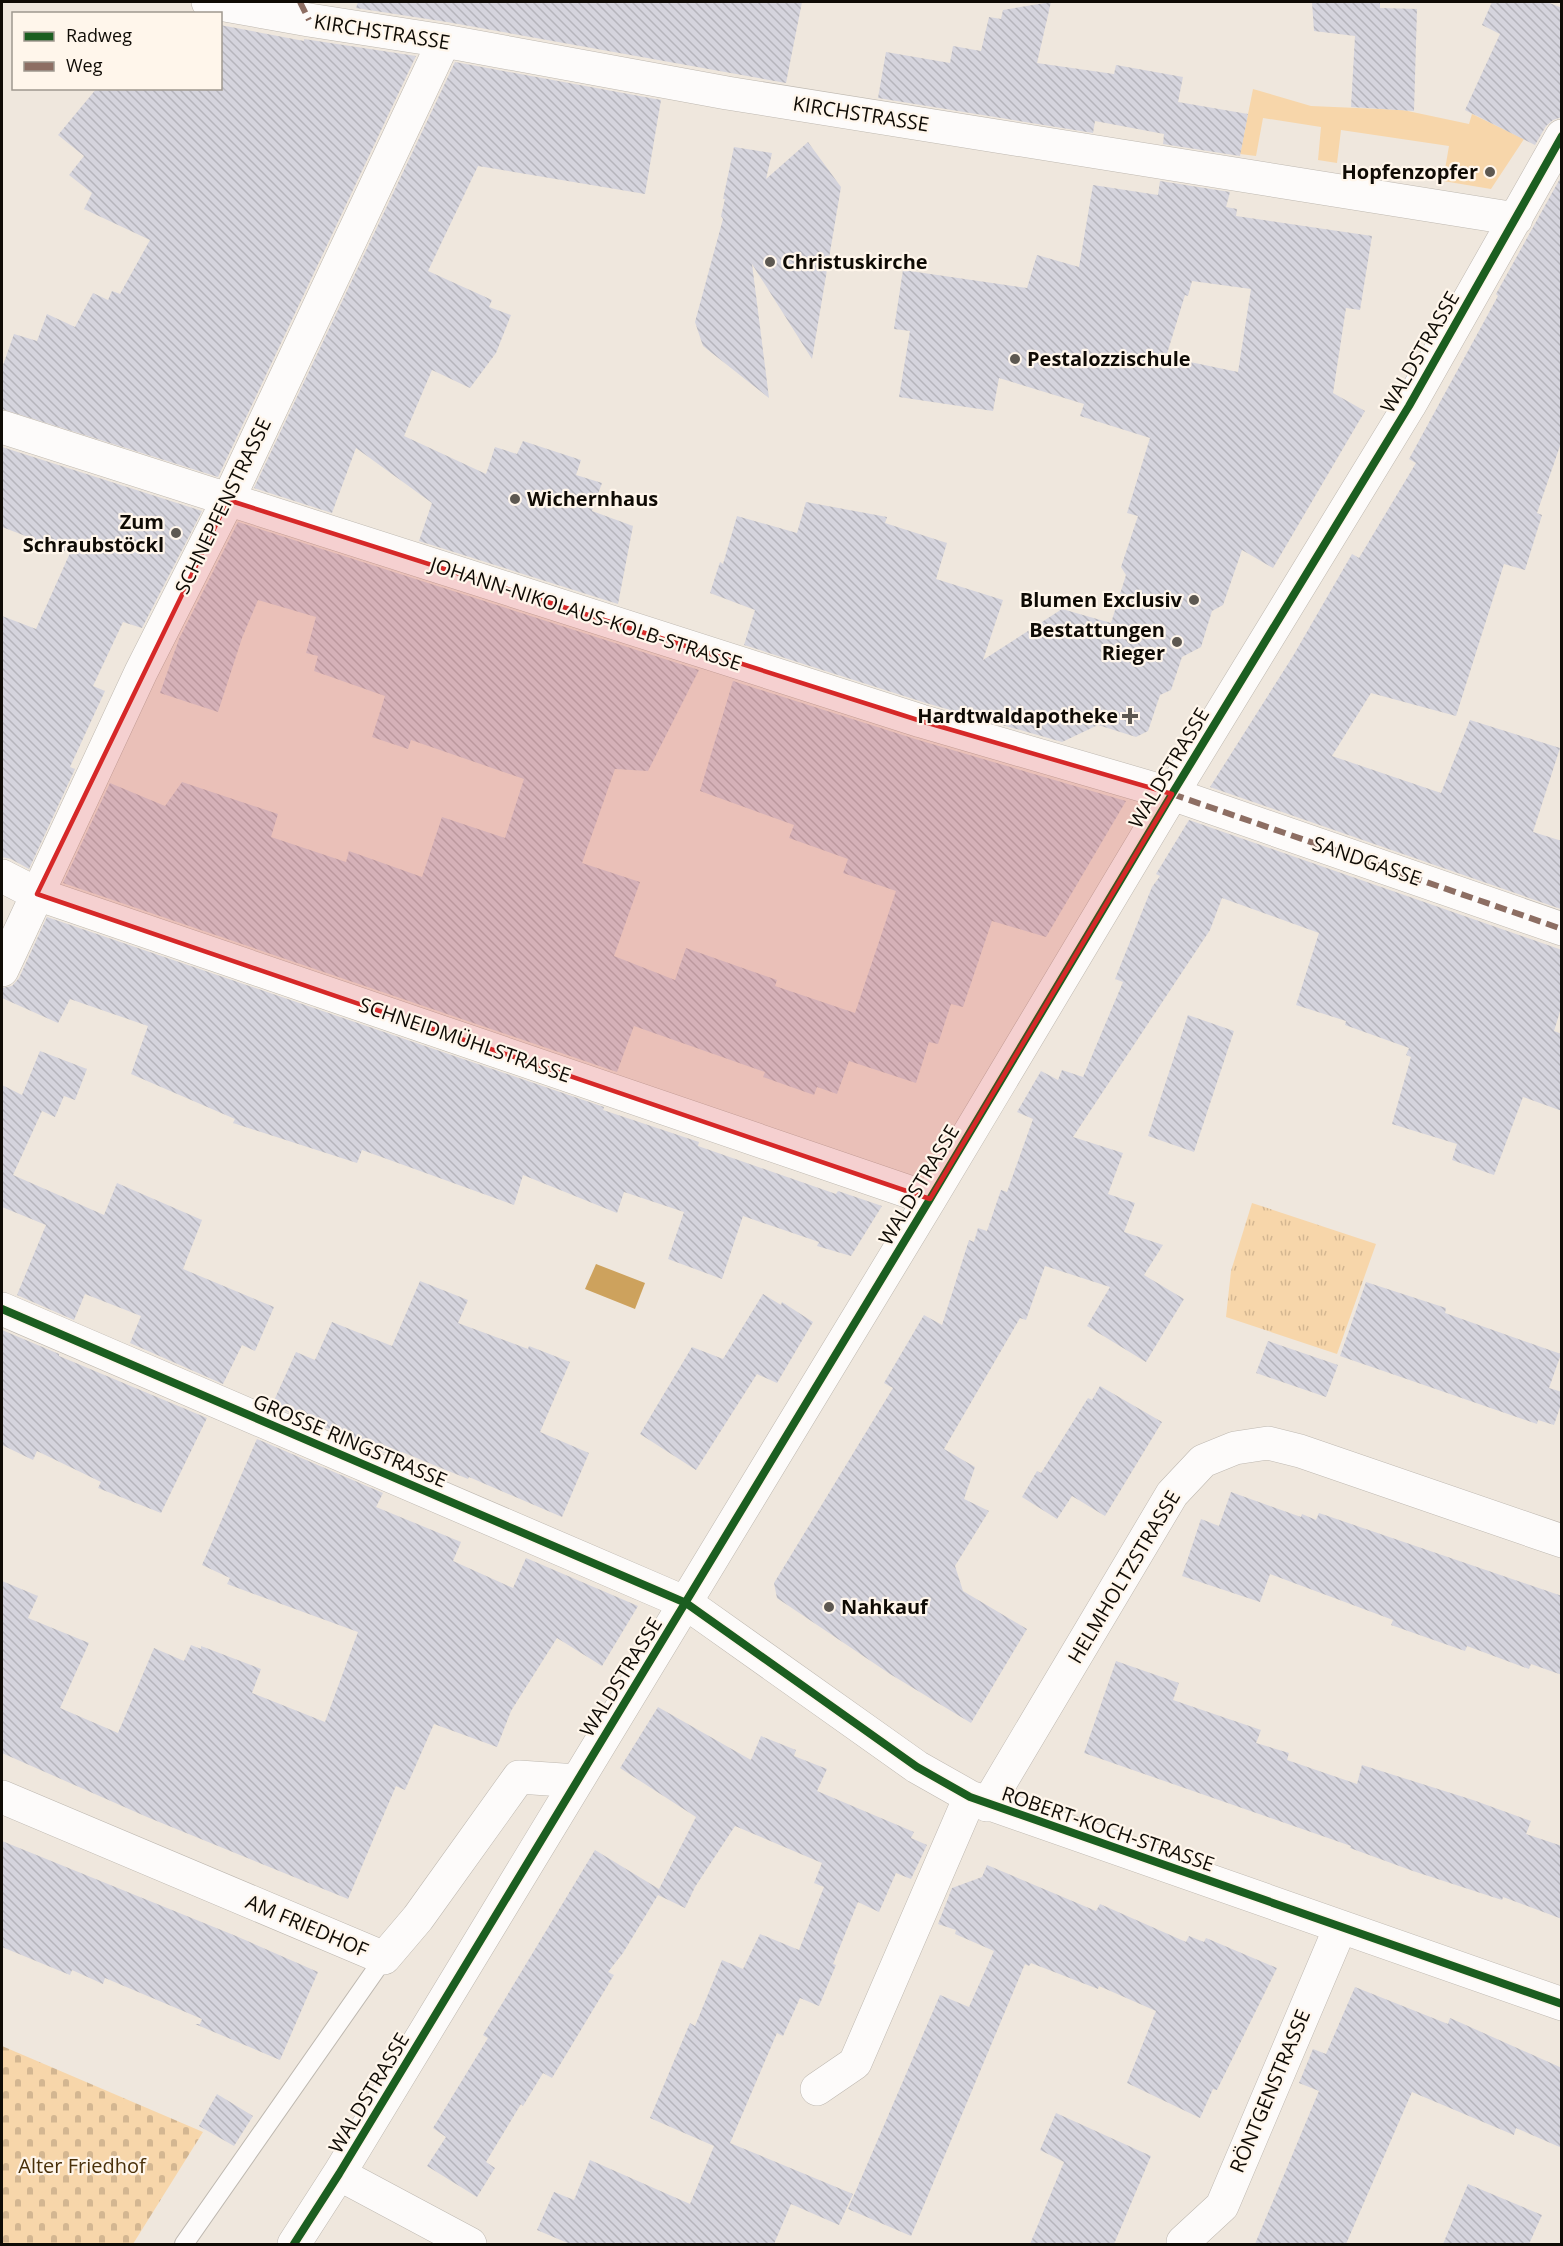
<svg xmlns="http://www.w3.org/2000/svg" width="1563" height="2246" viewBox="0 0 1563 2246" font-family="'Open Sans',sans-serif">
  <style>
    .grass { fill: #f7d6aa }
    .cemetery { fill: url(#cemetery-stones) }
    .park { fill: url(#park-tufts) }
    .water { fill: #cda25d }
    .building { fill: url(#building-back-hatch); fill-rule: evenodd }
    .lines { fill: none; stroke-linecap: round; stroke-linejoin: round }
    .service-casing { stroke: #beb8b0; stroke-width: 20 }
    .minor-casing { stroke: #beb8b0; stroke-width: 34 }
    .service { stroke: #fdfbfa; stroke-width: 18 }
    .minor { stroke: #fdfbfa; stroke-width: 33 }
    .quiet { stroke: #8d6e63; stroke-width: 6; stroke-dasharray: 12 6; stroke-linecap: butt }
    .cycleway-casing { stroke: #fff6eb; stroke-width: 11 }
    .cycleway { stroke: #1b5e20; stroke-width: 8 }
    .marked { fill: #d62828; fill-opacity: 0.2; stroke: #d62828; stroke-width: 4.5; stroke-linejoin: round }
    .poi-dot { fill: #5d5851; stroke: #fff6eb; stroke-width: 2 }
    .labels { text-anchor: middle; stroke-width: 4.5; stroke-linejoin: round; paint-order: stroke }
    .street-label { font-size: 20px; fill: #0f0b05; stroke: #fff6eb }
    .poi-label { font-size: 20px; font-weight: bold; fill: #0f0b05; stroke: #fff6eb; text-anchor: end }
    .park-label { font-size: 20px; fill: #49300a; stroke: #fff6eb }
  </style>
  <defs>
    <pattern id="cemetery-stones" width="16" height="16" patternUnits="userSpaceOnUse" patternTransform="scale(1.5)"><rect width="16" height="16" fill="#f7d6aa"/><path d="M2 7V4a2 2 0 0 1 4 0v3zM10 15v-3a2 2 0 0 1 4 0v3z" fill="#d3b691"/></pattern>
    <pattern id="park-tufts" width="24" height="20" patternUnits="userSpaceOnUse" patternTransform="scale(1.5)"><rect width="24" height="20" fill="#f7d6aa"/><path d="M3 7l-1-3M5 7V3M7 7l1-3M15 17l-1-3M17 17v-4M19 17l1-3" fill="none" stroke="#d3b691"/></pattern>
    <pattern id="building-back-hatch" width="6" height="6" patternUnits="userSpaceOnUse" patternTransform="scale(1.5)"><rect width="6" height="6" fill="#d5d4dd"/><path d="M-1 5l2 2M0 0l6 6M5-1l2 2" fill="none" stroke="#b6b5bc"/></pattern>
  </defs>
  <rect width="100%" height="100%" fill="#efe7dd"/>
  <!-- grass -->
  <path class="grass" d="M 1253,89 L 1311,106 L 1403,110 L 1469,124 L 1472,114 L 1524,139 L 1491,189 L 1443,181 L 1449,146 L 1341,130 L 1337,163 L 1318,160 L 1321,127 L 1263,118 L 1256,156 L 1240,154 Z"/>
  <!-- cemetery -->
  <path class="cemetery" d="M 2,2046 L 203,2132 L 133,2244 L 2,2244 Z"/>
  <!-- park -->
  <path class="park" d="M 1252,1203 L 1376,1244 L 1337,1354 L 1226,1317 L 1231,1271 Z"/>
  <!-- water -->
  <path class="water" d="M 596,1264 L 645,1283 L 635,1309 L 585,1289 Z"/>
  <!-- building -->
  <path class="building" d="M 358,2 L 802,2 L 786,83 L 447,22 L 356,8 Z
    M 1051,2 L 1037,63 L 1114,74 L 1116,65 L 1183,77 L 1178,102 L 1248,114 L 1240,156 L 1163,144 L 1164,134 L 1095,121 L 1093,133 L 878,98 L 886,52 L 950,63 L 953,46 L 981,51 L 989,17 L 1001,19 L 1003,10 Z
    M 1312,2 L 1380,2 L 1380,8 L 1417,9 L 1414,111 L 1351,107 L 1355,36 L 1314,31 Z
    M 1492,2 L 1547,2 L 1562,8 L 1562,117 L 1553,120 L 1546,126 L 1535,145 L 1465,110 L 1500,34 L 1482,25 Z
    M 220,25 L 304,41 L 304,39 L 416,56 L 218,477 L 2,409 L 2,368 L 14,334 L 37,341 L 47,314 L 75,327 L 93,293 L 108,300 L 112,291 L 120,294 L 150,240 L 84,209 L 92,193 L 69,175 L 84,156 L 58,135 L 97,88 L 220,88 Z
    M 455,62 L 661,100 L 645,194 L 478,166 L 428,271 L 492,300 L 489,307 L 511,315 L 496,353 L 470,388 L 432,370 L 404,436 L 486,474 L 495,447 L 517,454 L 523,441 L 581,460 L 576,475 L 602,483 L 592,511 L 633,526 L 618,604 L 419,541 L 432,503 L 356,448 L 332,513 L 254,488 Z
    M 808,142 L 841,187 L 812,359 L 752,264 L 769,398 L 703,346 L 695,322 L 723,219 L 721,216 L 725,199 L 723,199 L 734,147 L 772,153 L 766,179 Z
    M 1562,175 L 1562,440 L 1537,513 L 1542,515 L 1525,570 L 1504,564 L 1456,716 L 1371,693 L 1332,756 L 1441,793 L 1470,720 L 1560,748 L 1533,832 L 1562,841 L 1561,909 L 1210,787 L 1293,656 L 1352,554 L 1359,558 L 1416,463 L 1409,459 L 1498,296 L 1496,294 Z
    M 1160,181 L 1230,192 L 1226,207 L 1237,209 L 1236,216 L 1372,236 L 1360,310 L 1346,308 L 1333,393 L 1365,411 L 1273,568 L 1242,550 L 1223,605 L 1212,611 L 1201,647 L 1182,657 L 1171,690 L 1160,695 L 1148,731 L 1136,737 L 1098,725 L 1062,742 L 926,703 L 744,645 L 755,610 L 710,593 L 720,562 L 723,564 L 737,516 L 797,533 L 806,502 L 887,517 L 885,523 L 947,543 L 936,579 L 1003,600 L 983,660 L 1062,609 L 1111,623 L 1126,575 L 1121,567 L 1138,516 L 1127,513 L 1150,438 L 1080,416 L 1084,404 L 999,378 L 993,411 L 899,397 L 910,331 L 894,329 L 903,270 L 1027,288 L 1037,255 L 1079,267 L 1093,185 L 1158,195 ZM 1192,281 L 1251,289 L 1238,372 L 1166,357 L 1185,295 L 1188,296 Z
    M 2,447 L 202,511 L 142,628 L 123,622 L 93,686 L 105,691 L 70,767 L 75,769 L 29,869 L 11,859 L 2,857 L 2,616 L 36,629 L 70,553 L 2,527 Z
    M 238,522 L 699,670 L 648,771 L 615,769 L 582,863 L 640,882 L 614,956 L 675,980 L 686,948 L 777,980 L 775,986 L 855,1013 L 896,891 L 843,873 L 848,859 L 789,838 L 794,825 L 700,791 L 733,681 L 915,739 L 1126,801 L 1046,937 L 992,921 L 963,1007 L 951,1004 L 938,1044 L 929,1042 L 916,1083 L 849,1061 L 837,1094 L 817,1087 L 814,1095 L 763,1077 L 765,1072 L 634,1026 L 617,1072 L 63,883 L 110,783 L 165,806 L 182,782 L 278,814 L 271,837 L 346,862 L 349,851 L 422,877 L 442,817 L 505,838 L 524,779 L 411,740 L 408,749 L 372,737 L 385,696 L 314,671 L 318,656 L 306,653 L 316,617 L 258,600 L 242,638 L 218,712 L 160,693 L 179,639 Z
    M 1189,820 L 1562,950 L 1562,1005 L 1554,1031 L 1562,1034 L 1562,1111 L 1523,1097 L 1494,1175 L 1452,1160 L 1457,1144 L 1392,1124 L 1411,1057 L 1406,1055 L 1409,1048 L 1345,1025 L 1346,1021 L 1296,1005 L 1319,933 L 1222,898 L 1210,930 L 1073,1137 L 1123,1153 L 1108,1194 L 1135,1203 L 1124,1232 L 1163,1245 L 1144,1275 L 1184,1299 L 1146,1362 L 1087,1326 L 1110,1287 L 1045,1266 L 1026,1320 L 1020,1318 L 944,1449 L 975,1467 L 964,1499 L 989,1511 L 955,1566 L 963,1591 L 1027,1629 L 971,1723 L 890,1674 L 777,1598 L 774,1583 L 893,1388 L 884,1383 L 924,1315 L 942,1325 L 969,1240 L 974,1242 L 978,1228 L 987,1231 L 1001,1190 L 1007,1192 L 1033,1119 L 1017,1112 L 1041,1071 L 1058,1080 L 1062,1070 L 1083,1077 L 1123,982 L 1115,979 L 1152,887 L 1160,876 L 1156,874 Z
    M 47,917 L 604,1107 L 603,1110 L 699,1142 L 698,1146 L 836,1194 L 838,1191 L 882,1206 L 851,1256 L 817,1246 L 819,1242 L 743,1216 L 722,1279 L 668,1259 L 684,1212 L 624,1192 L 617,1213 L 523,1175 L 514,1205 L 362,1150 L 357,1163 L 233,1123 L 235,1119 L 131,1074 L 148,1026 L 70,999 L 58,1023 L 2,998 L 2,988 L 12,986 L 19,978 Z
    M 1188,1015 L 1234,1031 L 1194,1152 L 1148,1136 Z
    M 40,1051 L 87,1069 L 75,1100 L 64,1096 L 55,1117 L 42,1111 L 13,1175 L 104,1215 L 117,1183 L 202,1220 L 183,1269 L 274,1307 L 255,1351 L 242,1345 L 223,1384 L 130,1343 L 141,1316 L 85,1294 L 74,1320 L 17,1295 L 46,1225 L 2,1207 L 2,1085 L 22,1095 Z
    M 420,1281 L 468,1300 L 458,1323 L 528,1349 L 529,1346 L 570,1362 L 540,1432 L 589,1453 L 562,1517 L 469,1477 L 468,1479 L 402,1452 L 399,1459 L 272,1405 L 296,1352 L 315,1360 L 332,1322 L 392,1346 Z
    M 1366,1282 L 1446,1308 L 1445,1313 L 1561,1354 L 1549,1388 L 1562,1392 L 1562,1401 L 1554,1425 L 1538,1420 L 1537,1424 L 1340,1356 Z
    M 763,1294 L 781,1305 L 782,1302 L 813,1322 L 777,1383 L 757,1374 L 696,1470 L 640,1434 L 692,1347 L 723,1359 Z
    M 2,1330 L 59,1354 L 59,1356 L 207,1418 L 161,1513 L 98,1488 L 101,1482 L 37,1451 L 33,1460 L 2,1445 Z
    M 1268,1341 L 1338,1365 L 1326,1397 L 1256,1373 Z
    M 1100,1386 L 1162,1422 L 1105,1516 L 1072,1496 L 1057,1519 L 1022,1497 L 1037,1471 L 1041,1473 L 1088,1398 L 1092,1400 Z
    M 257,1439 L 383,1493 L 376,1507 L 461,1542 L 453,1561 L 513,1588 L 526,1558 L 638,1606 L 602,1666 L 557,1638 L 511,1711 L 497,1747 L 434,1724 L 405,1790 L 396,1786 L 348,1899 L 147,1817 L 2,1753 L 2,1581 L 38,1596 L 28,1618 L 89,1643 L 60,1708 L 118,1733 L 154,1648 L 184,1661 L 191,1645 L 201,1649 L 201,1646 L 261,1669 L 252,1693 L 325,1722 L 358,1632 L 227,1584 L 230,1578 L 202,1565 Z
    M 1231,1492 L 1301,1517 L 1302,1514 L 1316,1520 L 1319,1513 L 1562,1596 L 1562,1675 L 1531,1664 L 1529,1669 L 1467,1646 L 1465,1651 L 1391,1625 L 1393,1620 L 1270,1574 L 1260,1602 L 1182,1576 L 1201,1519 L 1219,1526 Z
    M 1116,1661 L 1179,1683 L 1173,1700 L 1261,1730 L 1256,1743 L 1289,1753 L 1287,1760 L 1357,1784 L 1362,1765 L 1473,1800 L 1531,1821 L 1526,1834 L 1562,1846 L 1562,1919 L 1503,1897 L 1502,1900 L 1413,1871 L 1350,1848 L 1351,1846 L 1084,1753 Z
    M 658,1707 L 751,1760 L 761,1736 L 796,1750 L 794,1756 L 827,1769 L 817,1791 L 914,1832 L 911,1838 L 927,1845 L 911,1879 L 896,1873 L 879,1912 L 858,1902 L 833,1964 L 836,1965 L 819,2006 L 800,1998 L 783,2036 L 777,2033 L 730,2143 L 853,2194 L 839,2225 L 791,2204 L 774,2244 L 570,2244 L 537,2230 L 554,2192 L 574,2200 L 590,2160 L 690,2204 L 714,2146 L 650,2118 L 690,2023 L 695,2026 L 722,1960 L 743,1969 L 760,1934 L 799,1950 L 824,1887 L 814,1883 L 822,1863 L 735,1826 L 695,1887 L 685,1908 L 658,1895 L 623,1953 L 608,1972 L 614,1975 L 552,2078 L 543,2073 L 523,2106 L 521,2104 L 486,2162 L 495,2168 L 477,2197 L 427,2166 L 446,2137 L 433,2128 L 488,2038 L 483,2035 L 595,1850 L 659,1889 L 696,1817 L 620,1768 Z
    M 2,1841 L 236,1936 L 318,1972 L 280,2060 L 195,2024 L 200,2024 L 202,2019 L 105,1978 L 103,1984 L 72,1970 L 70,1975 L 2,1947 Z
    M 987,1865 L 1096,1911 L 1100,1904 L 1186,1942 L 1189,1936 L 1204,1942 L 1206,1938 L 1277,1968 L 1217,2090 L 1213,2089 L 1200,2118 L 1127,2083 L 1156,2011 L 1099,1986 L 1098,1989 L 1031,1963 L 1029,1966 L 1025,1964 L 911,2236 L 848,2209 L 940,1995 L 969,2007 L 994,1951 L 955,1934 L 956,1930 L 938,1924 L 952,1888 L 982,1877 Z
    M 1355,1987 L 1448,2024 L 1450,2018 L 1562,2068 L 1562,2148 L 1516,2128 L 1514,2135 L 1412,2092 L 1346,2244 L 1255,2244 L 1319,2091 L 1299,2083 L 1313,2049 L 1326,2054 Z
    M 217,2094 L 253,2116 L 234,2146 L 199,2126 Z
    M 1056,2113 L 1151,2156 L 1114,2244 L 1030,2244 L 1064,2162 L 1040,2150 Z
    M 1468,2184 L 1542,2215 L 1529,2244 L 1443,2244 Z"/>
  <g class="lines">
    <defs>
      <path id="service" d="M 184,2244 L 384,1958"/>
      <path id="minor" d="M 208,2 L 309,20 L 444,41 L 727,93 L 1516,219
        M 2,427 L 921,721 L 1172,794 L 1562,929
        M 2,876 L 37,894 L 930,1199
        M 2,970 L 141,672 L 228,500 L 444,41
        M 2,1309 L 686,1603 L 917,1767 L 970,1797 L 1562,2004
        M 2,1797 L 384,1958 L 418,1918 L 519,1777 L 577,1781
        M 987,1805 L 1172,1494 L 1203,1461 L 1235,1448 L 1268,1443 L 1300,1451 L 1562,1541
        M 817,2089 L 855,2063 L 970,1797
        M 339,2174 L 470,2244
        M 1183,2242 L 1222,2206 L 1340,1928
        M 294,2244 L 339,2174 L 930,1199 L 1172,794 L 1409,406 L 1562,136"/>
    </defs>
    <!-- service casing -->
    <use href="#service" class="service-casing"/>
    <!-- minor casing -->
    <use href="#minor" class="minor-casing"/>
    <!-- service -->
    <use href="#service" class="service"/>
    <!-- minor -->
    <use href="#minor" class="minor"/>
    <!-- quiet -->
    <path class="quiet" d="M 300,2 L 309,20
      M 1172,794 L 1562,929"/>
    <defs>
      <path id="cycleway" d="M 2,1309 L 686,1603 L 917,1767 L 970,1797 L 1562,2004
        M 294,2244 L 339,2174 L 930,1199 L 1172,794 L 1409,406 L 1562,136"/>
    </defs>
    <!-- cycleway casing -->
    <use href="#cycleway" class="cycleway-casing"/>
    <!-- cycleway -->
    <use href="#cycleway" class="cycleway"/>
  </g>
  <!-- marked area -->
  <path class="marked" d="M 228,500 L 921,721 L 1172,794 L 930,1199 L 37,894 Z"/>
  <!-- markers -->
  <g class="poi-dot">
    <circle cx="1490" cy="172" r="6"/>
    <circle cx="770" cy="262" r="6"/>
    <circle cx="1015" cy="359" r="6"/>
    <circle cx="515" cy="499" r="6"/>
    <circle cx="176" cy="533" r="6"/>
    <circle cx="1194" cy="600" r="6"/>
    <circle cx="1177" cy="642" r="6"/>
    <path d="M1127 707h6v6h6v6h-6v6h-6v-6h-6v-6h6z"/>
    <circle cx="829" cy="1607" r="6"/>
  </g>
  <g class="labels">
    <!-- street labels -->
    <g class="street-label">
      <text transform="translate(382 32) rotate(9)" y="7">KIRCHSTRASSE</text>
      <text transform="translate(861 114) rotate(9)" y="7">KIRCHSTRASSE</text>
      <text transform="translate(1420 352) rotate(-60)" y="7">WALDSTRASSE</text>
      <text transform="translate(223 506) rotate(-64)" y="7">SCHNEPFENSTRASSE</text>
      <text transform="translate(586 614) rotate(18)" y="7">JOHANN-NIKOLAUS-KOLB-STRASSE</text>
      <text transform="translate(1169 768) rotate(-59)" y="7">WALDSTRASSE</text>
      <text transform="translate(1367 861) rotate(19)" y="7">SANDGASSE</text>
      <text transform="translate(465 1040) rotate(19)" y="7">SCHNEIDMÜHLSTRASSE</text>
      <text transform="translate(919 1185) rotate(-59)" y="7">WALDSTRASSE</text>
      <text transform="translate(350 1441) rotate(23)" y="7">GROSSE RINGSTRASSE</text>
      <text transform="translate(1124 1577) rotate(-59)" y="7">HELMHOLTZSTRASSE</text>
      <text transform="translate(621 1677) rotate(-58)" y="7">WALDSTRASSE</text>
      <text transform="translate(1108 1829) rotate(19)" y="7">ROBERT-KOCH-STRASSE</text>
      <text transform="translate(307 1926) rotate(23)" y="7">AM FRIEDHOF</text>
      <text transform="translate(1270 2091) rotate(-67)" y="7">RÖNTGENSTRASSE</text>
      <text transform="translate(369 2093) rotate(-59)" y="7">WALDSTRASSE</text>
    </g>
    <!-- poi labels -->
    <g class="poi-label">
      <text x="1478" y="179">Hopfenzopfer</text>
      <text x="782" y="269" text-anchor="start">Christuskirche</text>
      <text x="1027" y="366" text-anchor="start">Pestalozzischule</text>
      <text x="527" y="506" text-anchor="start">Wichernhaus</text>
      <text x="164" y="529">Zum<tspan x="164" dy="23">Schraubstöckl</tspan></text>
      <text x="1182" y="607">Blumen Exclusiv</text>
      <text x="1165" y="637">Bestattungen<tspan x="1165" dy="23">Rieger</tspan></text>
      <text x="1118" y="723">Hardtwaldapotheke</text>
      <text x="841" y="1614" text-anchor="start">Nahkauf</text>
    </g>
    <!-- park labels -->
    <g class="park-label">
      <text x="82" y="2173">Alter Friedhof</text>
    </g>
  </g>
  <!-- border -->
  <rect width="1563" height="2246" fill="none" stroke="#0f0b05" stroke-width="6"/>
  <!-- legend -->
  <rect x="12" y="12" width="210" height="78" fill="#fff6eb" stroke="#9f988f" stroke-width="1.5"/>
  <rect x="24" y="32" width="30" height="9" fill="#1b5e20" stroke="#9f988f" stroke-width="1.5"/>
  <text x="66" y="42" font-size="18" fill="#0f0b05">Radweg</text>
  <rect x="24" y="62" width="30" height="9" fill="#8d6e63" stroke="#9f988f" stroke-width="1.5"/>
  <text x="66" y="72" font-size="18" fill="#0f0b05">Weg</text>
</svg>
